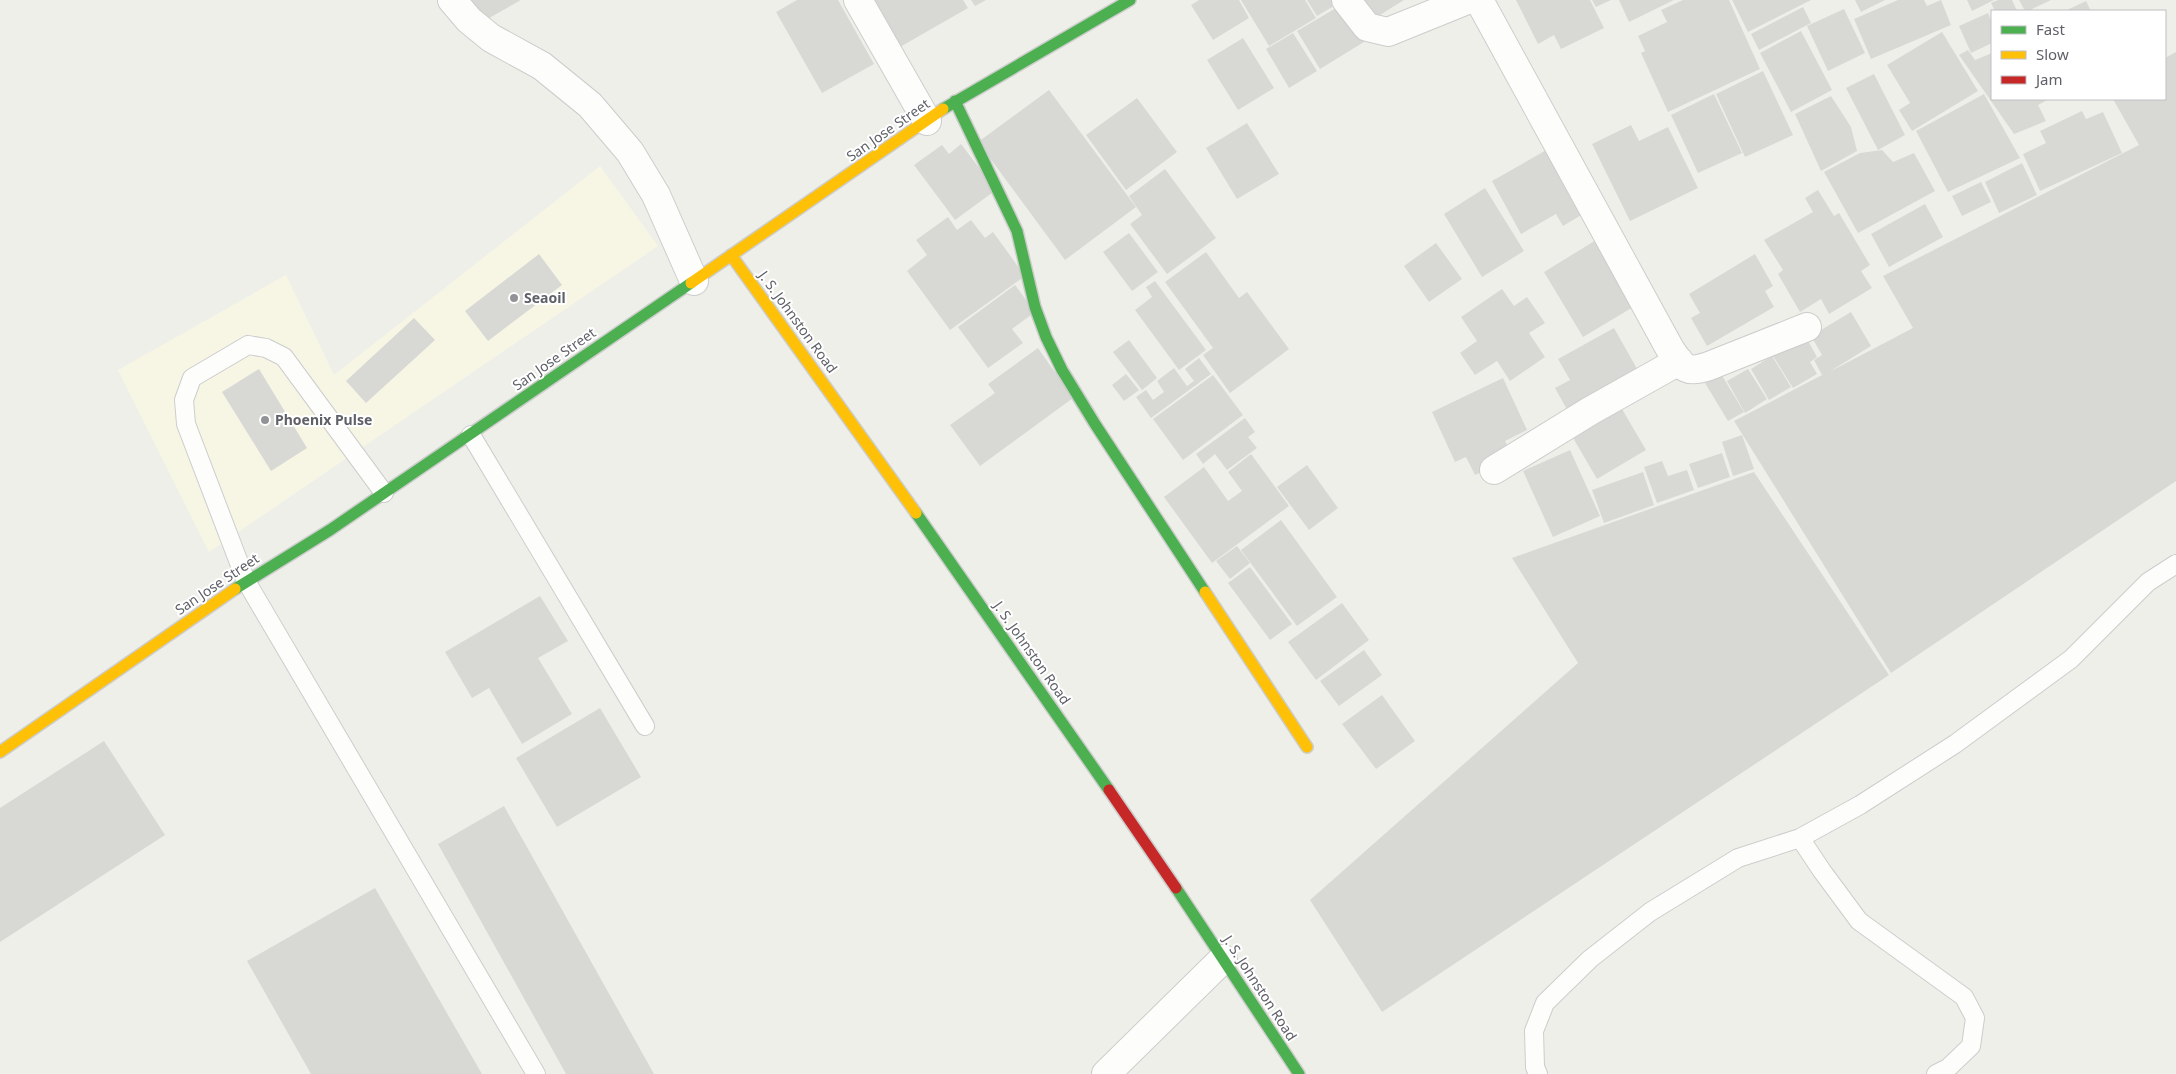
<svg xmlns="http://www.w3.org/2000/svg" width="2176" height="1074" viewBox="0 0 2176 1074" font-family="'Noto Sans',sans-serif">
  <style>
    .commercial { fill: #f7f6e4 }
    .building { fill: #d8d8d5 }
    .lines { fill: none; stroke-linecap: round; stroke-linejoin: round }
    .lane-casing { stroke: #cccdcc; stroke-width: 20 }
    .street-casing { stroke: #cccdcc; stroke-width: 30 }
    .fast-casing { stroke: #ccc; stroke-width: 14 }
    .slow-casing { stroke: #ccc; stroke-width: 14 }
    .jam-casing { stroke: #ccc; stroke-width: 14 }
    .lane { stroke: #fdfdfc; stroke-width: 18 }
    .street { stroke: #fdfdfc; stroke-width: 28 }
    .fast { stroke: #4caf50; stroke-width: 11 }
    .slow { stroke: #ffc107; stroke-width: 11 }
    .jam { stroke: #c62828; stroke-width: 11 }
    .poi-dot { fill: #919396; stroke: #fff; stroke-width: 2 }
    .labels { text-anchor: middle; stroke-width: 4; stroke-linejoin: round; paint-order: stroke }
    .street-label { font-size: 14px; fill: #5f6168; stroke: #fff }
    .poi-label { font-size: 14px; font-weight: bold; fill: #5f6168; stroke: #fff; text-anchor: start }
  </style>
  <rect width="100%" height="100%" fill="#efefea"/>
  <!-- commercial -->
  <path class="commercial" d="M 600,166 L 658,246 L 209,552 L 118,370 L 286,275 L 334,375 Z"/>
  <!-- building -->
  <path class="building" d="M 461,0 L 521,0 L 475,26 Z
    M 797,0 L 838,0 L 874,64 L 822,93 L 776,12 Z
    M 865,0 L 963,0 L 968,8 L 893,51 Z
    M 971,0 L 986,0 L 975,6 Z
    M 1199,0 L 1239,0 L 1249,18 L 1213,40 L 1191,5 Z
    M 1241,0 L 1305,0 L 1316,18 L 1269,46 Z
    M 1307,0 L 1344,0 L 1317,16 Z
    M 1354,0 L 1404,0 L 1367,23 Z
    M 1516,0 L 1590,0 L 1604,28 L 1561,49 L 1554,35 L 1538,44 Z
    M 1592,0 L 1611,0 L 1596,7 Z
    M 1619,0 L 1674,0 L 1629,22 Z
    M 1683,0 L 1729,0 L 1760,69 L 1668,112 L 1641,53 L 1645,51 L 1638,36 L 1667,22 L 1661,10 Z
    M 1732,0 L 1811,0 L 1748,32 Z
    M 1855,0 L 1885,0 L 1861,12 Z
    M 1898,0 L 1924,0 L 1927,6 L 1941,0 L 1951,25 L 1871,59 L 1854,19 Z
    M 1967,0 L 1994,0 L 1972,11 Z
    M 1998,0 L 2012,0 L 2017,11 L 1995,11 L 1991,3 Z
    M 2019,0 L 2051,0 L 2028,11 L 2025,11 Z
    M 2086,1 L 2091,11 L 2065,11 Z
    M 1341,5 L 1364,42 L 1320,69 L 1297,31 Z
    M 1803,7 L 1811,23 L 1759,50 L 1751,34 Z
    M 1844,9 L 1865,53 L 1828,71 L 1807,26 Z
    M 1988,13 L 1992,23 L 1992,43 L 1971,53 L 1959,26 Z
    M 1801,31 L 1832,90 L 1791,112 L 1760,53 Z
    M 1942,32 L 1978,91 L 1912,131 L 1899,110 L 1910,103 L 1887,65 Z
    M 1293,33 L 1317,71 L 1289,88 L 1266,49 Z
    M 1243,38 L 1274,88 L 1238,110 L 1207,60 Z
    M 1968,50 L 1975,60 L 1992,53 L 1992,99 L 2049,99 L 2038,105 L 2046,121 L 2014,134 L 1959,55 Z
    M 2176,52 L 2176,481 L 1891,673 L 1734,421 L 1822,375 L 1814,360 L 1822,355 L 1811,336 L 1851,312 L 1871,346 L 1829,372 L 1913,328 L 1883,276 L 2139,145 L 2113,99 L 2165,99 L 2165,58 Z
    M 1763,71 L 1793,135 L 1745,157 L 1716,94 Z
    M 1874,74 L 1905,135 L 1878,150 L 1846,88 Z
    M 1049,90 L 1136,207 L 1065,260 L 978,142 Z
    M 1714,94 L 1742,153 L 1698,173 L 1671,115 Z
    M 1984,94 L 2020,158 L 1948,192 L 1916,131 Z
    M 1831,96 L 1851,127 L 1857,151 L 1821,171 L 1795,114 Z
    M 1137,98 L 1177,152 L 1126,190 L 1086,135 Z
    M 2082,111 L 2086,119 L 2103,112 L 2122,153 L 2040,191 L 2023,154 L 2046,143 L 2040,131 Z
    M 1247,123 L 1279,174 L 1237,199 L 1206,148 Z
    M 1631,125 L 1639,141 L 1668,127 L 1698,188 L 1630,221 L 1592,144 Z
    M 961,144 L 996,190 L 955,220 L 914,165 L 942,145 L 949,154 Z
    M 1557,144 L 1593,208 L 1563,226 L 1556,214 L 1521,234 L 1492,181 Z
    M 1882,150 L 1893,162 L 1914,153 L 1935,191 L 1858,233 L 1824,172 L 1860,153 Z
    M 2022,163 L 2037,195 L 1999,213 L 1985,182 Z
    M 1165,169 L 1216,238 L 1167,274 L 1130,224 L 1142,215 L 1129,196 Z
    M 1981,182 L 1991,202 L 1962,216 L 1952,196 Z
    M 1485,188 L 1524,251 L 1482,277 L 1444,214 Z
    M 1818,190 L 1834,216 L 1839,213 L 1870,265 L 1861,271 L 1872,288 L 1829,314 L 1821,299 L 1800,312 L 1778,274 L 1783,270 L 1764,240 L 1813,212 L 1805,198 Z
    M 1925,204 L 1943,237 L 1889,267 L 1871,234 Z
    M 948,217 L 957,230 L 971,220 L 985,238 L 993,232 L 1025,276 L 950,330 L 907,271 L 927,255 L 916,240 Z
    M 1129,233 L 1158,272 L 1132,291 L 1103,252 Z
    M 1601,237 L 1640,303 L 1583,337 L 1544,272 Z
    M 1436,243 L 1462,279 L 1429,302 L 1404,266 Z
    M 1206,252 L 1239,298 L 1247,292 L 1289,349 L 1230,393 L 1203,355 L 1213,348 L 1165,282 Z
    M 539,254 L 562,285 L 488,341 L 465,311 Z
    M 1755,254 L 1773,286 L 1765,291 L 1774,307 L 1707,346 L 1691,318 L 1700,313 L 1689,294 Z
    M 1155,281 L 1206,350 L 1179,370 L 1135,310 L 1152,297 L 1146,287 Z
    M 1015,285 L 1035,312 L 1012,329 L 1023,343 L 988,368 L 958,327 Z
    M 1502,289 L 1514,306 L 1527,297 L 1545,323 L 1529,333 L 1545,357 L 1510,381 L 1497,361 L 1475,375 L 1460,353 L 1477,341 L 1461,317 Z
    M 414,318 L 435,340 L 366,403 L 346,381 Z
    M 1614,328 L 1640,374 L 1569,413 L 1555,388 L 1570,380 L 1558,359 Z
    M 1806,337 L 1817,357 L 1810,362 L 1817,374 L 1793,388 L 1773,356 Z
    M 1129,340 L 1157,378 L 1142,390 L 1113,352 Z
    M 1038,348 L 1073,398 L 980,466 L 950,425 L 995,393 L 988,384 Z
    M 1772,356 L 1791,387 L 1769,400 L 1751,369 Z
    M 1199,358 L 1211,374 L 1151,418 L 1136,397 L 1146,390 L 1153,400 L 1164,392 L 1157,381 L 1174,368 L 1187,386 L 1194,381 L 1185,369 Z
    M 259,369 L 307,448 L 271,471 L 222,392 Z
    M 1748,369 L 1767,399 L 1745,413 L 1727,381 Z
    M 1126,374 L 1139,390 L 1124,401 L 1112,385 Z
    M 1721,374 L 1744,412 L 1728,421 L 1705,383 Z
    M 1213,375 L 1243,415 L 1183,460 L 1153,419 Z
    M 1503,378 L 1527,430 L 1505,441 L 1513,457 L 1475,475 L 1466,457 L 1455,462 L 1432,412 Z
    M 1615,397 L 1646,450 L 1597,479 L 1569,431 Z
    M 1245,418 L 1255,432 L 1248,437 L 1257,448 L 1227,470 L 1215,454 L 1203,464 L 1196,454 Z
    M 1742,435 L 1754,469 L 1733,476 L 1722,442 Z
    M 1570,450 L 1600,516 L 1553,537 L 1523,471 Z
    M 1722,453 L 1730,477 L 1698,488 L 1689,464 Z
    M 1251,454 L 1289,506 L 1212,563 L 1164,497 L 1204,467 L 1228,501 L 1242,491 L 1228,472 Z
    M 1662,461 L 1668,476 L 1687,470 L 1694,490 L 1657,503 L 1644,467 Z
    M 1307,465 L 1338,508 L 1309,530 L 1277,487 Z
    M 1643,472 L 1654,505 L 1604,523 L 1592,490 Z
    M 1754,472 L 1889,675 L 1382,1012 L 1310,900 L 1578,663 L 1512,558 Z
    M 1281,520 L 1337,597 L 1297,626 L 1241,550 Z
    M 1237,546 L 1250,563 L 1230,579 L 1216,561 Z
    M 1250,567 L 1292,624 L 1270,640 L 1228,583 Z
    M 540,596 L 568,641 L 538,658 L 572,714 L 522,744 L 489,688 L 472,698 L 445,652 Z
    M 1342,603 L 1369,640 L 1316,680 L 1288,642 Z
    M 1364,650 L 1382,675 L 1339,706 L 1320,681 Z
    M 1382,695 L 1415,741 L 1376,769 L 1342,724 Z
    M 600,708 L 641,777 L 557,827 L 516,758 Z
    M 104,741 L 165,835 L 0,942 L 0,808 Z
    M 504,806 L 654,1074 L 566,1074 L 438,844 Z
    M 375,888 L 482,1074 L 311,1074 L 247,961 Z"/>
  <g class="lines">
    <defs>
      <path id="lane" d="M 471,435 L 645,726
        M 384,493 L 284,357 L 266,348 L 248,345 L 192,378 L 184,400 L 186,424 L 246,581 L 536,1074
        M 1800,838 L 1822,871 L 1859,921 L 1964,997 L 1975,1018 L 1971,1046 L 1948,1068 L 1936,1074
        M 1538,1074 L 1535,1067 L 1534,1031 L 1545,1003 L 1590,959 L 1650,912 L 1738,858 L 1800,838 L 1860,805 L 1955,744 L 2071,659 L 2148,582 L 2176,564"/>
      <path id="street" d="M 452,0 L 469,20 L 491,38 L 542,66 L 590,105 L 630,152 L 656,195 L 694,281
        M 858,0 L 927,121
        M 1346,0 L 1367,27 L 1388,32 L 1467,0
        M 1479,0 L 1670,349 C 1683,368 1686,374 1709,366 L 1807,327
        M 1494,470 L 1590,411 L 1679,361
        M 1106,1074 L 1223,959"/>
      <path id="fast" d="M 955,101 L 1017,231 L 1035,307 L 1046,337 L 1062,370 L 1095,424 L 1205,592
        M 943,109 L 1130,0
        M 916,513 L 1109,790
        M 235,589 L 330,530 L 691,283
        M 1176,888 L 1299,1074"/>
      <path id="slow" d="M 731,255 L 916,513
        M 691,283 L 943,109
        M 1205,592 L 1307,747
        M 0,752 L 235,589"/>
      <path id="jam" d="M 1109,790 L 1176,888"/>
    </defs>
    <!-- lane casing -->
    <use href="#lane" class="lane-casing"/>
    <!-- street casing -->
    <use href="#street" class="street-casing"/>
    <!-- fast casing -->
    <use href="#fast" class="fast-casing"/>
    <!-- slow casing -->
    <use href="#slow" class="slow-casing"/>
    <!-- jam casing -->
    <use href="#jam" class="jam-casing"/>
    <!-- lane -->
    <use href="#lane" class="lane"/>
    <!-- street -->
    <use href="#street" class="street"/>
    <!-- fast -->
    <use href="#fast" class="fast"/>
    <!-- slow -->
    <use href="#slow" class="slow"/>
    <!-- jam -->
    <use href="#jam" class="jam"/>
  </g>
  <!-- markers -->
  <g class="poi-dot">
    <circle cx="514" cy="298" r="5"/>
    <circle cx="265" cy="420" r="5"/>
  </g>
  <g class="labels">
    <!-- street labels -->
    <g class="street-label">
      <text transform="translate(888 130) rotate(-35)" y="5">San Jose Street</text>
      <text transform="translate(798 322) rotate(54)" y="5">J. S. Johnston Road</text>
      <text transform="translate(554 359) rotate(-35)" y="5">San Jose Street</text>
      <text transform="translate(217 584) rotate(-34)" y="5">San Jose Street</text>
      <text transform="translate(1032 653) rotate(55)" y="5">J. S. Johnston Road</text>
      <text transform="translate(1260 988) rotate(57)" y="5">J. S. Johnston Road</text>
    </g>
    <!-- poi labels -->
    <g class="poi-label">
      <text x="524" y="303">Seaoil</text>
      <text x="275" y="425">Phoenix Pulse</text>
    </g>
  </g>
  <!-- legend -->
  <rect x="1991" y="10" width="175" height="90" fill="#ffffff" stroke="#bfc0c3"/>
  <rect x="2001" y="26" width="25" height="8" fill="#4caf50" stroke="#bfc0c3"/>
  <text x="2036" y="35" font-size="15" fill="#5f6168">Fast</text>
  <rect x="2001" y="51" width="25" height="8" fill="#ffc107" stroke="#bfc0c3"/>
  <text x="2036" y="60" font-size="15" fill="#5f6168">Slow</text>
  <rect x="2001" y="76" width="25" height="8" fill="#c62828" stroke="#bfc0c3"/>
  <text x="2036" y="85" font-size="15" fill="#5f6168">Jam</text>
</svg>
